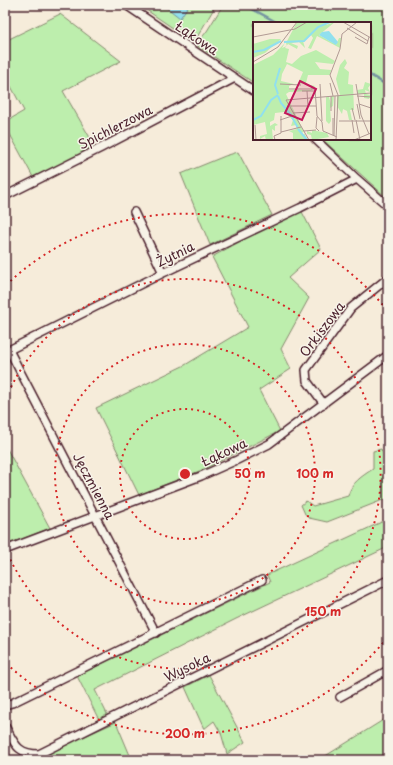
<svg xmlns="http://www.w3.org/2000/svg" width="393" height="765" viewBox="0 0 393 765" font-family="'Playpen Sans',sans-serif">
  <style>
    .green { fill: #bdeead; stroke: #84866c }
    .water { fill: #91e0ee; stroke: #7593a0 }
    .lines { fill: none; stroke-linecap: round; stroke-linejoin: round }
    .stream { stroke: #7593a0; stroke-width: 2.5 }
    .minor-casing { stroke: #4a1f2b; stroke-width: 10 }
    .minor { stroke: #f7f3e8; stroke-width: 7 }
    .ring { fill: none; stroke: #d62828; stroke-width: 2; stroke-dasharray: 2 4 }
    .labels { text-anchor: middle; stroke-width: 3; stroke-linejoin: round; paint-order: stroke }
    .street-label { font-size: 13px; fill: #4a1f2b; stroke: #f7f3e8 }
    .inset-river { fill: none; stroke: #91e0ee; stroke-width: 2 }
    .inset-road { fill: none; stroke: #b19a94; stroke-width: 1 }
    .view { fill: #c2185b; fill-opacity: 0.15; stroke: #c2185b; stroke-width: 2 }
    .inset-edge { fill: none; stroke: #4a1f2b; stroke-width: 2 }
    .centre { fill: #d62828; stroke: #f7f3e8; stroke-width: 2 }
    .ring-label { font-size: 12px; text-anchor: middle; font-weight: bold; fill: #d62828; stroke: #f7f3e8; stroke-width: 3; stroke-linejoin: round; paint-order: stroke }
  </style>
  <rect width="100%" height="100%" fill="#f6ecda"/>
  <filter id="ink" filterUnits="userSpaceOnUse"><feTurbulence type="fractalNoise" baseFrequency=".025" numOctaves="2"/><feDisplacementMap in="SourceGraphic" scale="8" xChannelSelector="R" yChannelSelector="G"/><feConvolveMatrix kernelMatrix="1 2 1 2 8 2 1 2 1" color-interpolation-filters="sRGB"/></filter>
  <g filter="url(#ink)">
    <!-- green -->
    <path class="green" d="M 139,5 L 216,5 L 196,39 L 189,39 Z
      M 223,5 L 388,5 L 388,199 L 322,139 L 370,139 L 370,23 L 254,23 L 254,83 L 196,45 L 207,31 Z
      M 60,14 L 121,61 L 63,91 L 96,148 L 33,177 L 5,125 L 5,122 L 24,111 L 5,75 L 5,41 Z
      M 238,152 L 272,215 L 210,245 L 181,174 L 225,156 Z
      M 300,208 L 321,249 L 288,278 L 309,298 L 281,349 L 291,369 L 259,390 L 280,431 L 202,470 L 139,495 L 96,408 L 185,365 L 248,327 L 212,257 Z
      M 5,449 L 7,449 L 50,528 L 7,545 L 5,541 Z
      M 381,449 L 388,463 L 388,498 L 327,522 L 309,518 L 305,514 L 301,505 L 306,501 L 313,506 L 348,496 C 351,483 362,476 373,469 L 373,451 Z
      M 388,519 L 388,547 L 236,619 L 95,690 L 108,716 L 99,720 L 77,676 L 270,582 L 267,575 Z
      M 209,675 L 245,742 L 227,754 L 221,733 L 214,721 L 204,729 L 185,687 Z
      M 388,717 L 388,760 L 319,760 Z
      M 116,722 L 132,760 L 32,760 Z"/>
    <!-- water -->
    <path class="water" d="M 167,5 L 189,5 L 180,18 L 166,7 Z"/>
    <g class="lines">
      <!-- stream -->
      <path class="stream" d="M 245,5 L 278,23
        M 370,75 L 388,86"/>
      <defs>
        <path id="minor" d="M 126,5 L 254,91
          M 315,139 L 357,179 L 388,206
          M 5,196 L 101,148 L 235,78
          M 134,212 L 163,273
          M 9,350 L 156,633
          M 5,352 L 163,273 L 300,208 L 357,179
          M 324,404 L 307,381 L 306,370 L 351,308 L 388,278
          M 5,550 L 201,476 L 237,460 L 269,444 L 388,355
          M 340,697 L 388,670
          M 5,705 L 12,703 L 262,580
          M 5,726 C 15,744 17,754 39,754 L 388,580"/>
      </defs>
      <!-- minor casing -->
      <use href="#minor" class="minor-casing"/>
      <!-- minor -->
      <use href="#minor" class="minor"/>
    </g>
  </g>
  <!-- distance rings -->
  <g class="ring">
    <circle cx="185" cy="474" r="65"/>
    <circle cx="185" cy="474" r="130"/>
    <path d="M6 398A195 195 0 1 1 6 550"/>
    <path d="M387 638A260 260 0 0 1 6 663M6 285A260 260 0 0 1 387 310"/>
  </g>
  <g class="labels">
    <!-- street labels -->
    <g class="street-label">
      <text transform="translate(197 38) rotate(34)" y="5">Łąkowa</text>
      <text transform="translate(115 127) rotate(-27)" y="5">Spichlerzowa</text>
      <text transform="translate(175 254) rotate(-26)" y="5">Żytnia</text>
      <text transform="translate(322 329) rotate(-53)" y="5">Orkiszowa</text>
      <text transform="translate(224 452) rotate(-25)" y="5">Łąkowa</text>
      <text transform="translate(94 486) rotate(62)" y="5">Jęczmienna</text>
      <text transform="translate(187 667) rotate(-26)" y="5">Wysoka</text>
    </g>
  </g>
  <!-- overview -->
  <g transform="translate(253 22)">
    <rect width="118" height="118" fill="#f6ecda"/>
    <path d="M 44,0 L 75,0 L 73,3 L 82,0 L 66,13 L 80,21 L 82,18 L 83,23 L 86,16 L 88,16 L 87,26 L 64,14 L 58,27 L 55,26 L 60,16 L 58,13 L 50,19 L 52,26 L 46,20 L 38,21 L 45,24 L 44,27 L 35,22 L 32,26 L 36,27 L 33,40 L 39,42 L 48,34 L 63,28 L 82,39 L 80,42 L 62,40 L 67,47 L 78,48 L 77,53 L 55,53 L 53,61 L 45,62 L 50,50 L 34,42 L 29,52 L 28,59 L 41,62 L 36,64 L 36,68 L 58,68 L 58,63 L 62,64 L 58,69 L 36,70 L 33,72 L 51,110 L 48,111 L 51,113 L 51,111 L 55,118 L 40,118 L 40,111 L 36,109 L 44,107 L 43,103 L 38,104 L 40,98 L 31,90 L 22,91 L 21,98 L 17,100 L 17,104 L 22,101 L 25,103 L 22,104 L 22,109 L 19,107 L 20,118 L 13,118 L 12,114 L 7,117 L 7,114 L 14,112 L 12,100 L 0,103 L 0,43 L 20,33 L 32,21 L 29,26 L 34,24 L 33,21 ZM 17,17 L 28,17 L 12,31 L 0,36 L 0,22 ZM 92,37 L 94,41 L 91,46 L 96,50 L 95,62 L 100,63 L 101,88 L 97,88 L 99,98 L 96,98 L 94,89 L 90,87 L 89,92 L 84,84 L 84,74 L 87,73 L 83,57 L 87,43 ZM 112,60 L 118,62 L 115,66 L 117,70 L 112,68 L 113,72 L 118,73 L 116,77 L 111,76 L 111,72 L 104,72 L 104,68 L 110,67 ZM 78,74 L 81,74 L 80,84 L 77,86 L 78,99 L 76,102 L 73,99 L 73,75 L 76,75 L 78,82 ZM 59,108 L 74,111 L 76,115 L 59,118 L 58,113 L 54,112 L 54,109 L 59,111 Z" fill="#bdeead"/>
    <path d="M 76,9 L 85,20 L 83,23 L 66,13 L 69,10 Z" fill="#91e0ee"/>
    <path class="inset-river" d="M 31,20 L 51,19 L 65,5 L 77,0M 0,30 L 11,28 L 28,19M 25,72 L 22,63 L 27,46M 25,74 L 28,81 L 39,94M 39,95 L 45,106M 0,98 L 8,94 L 18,78 L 25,73M 45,107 L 54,118"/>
    <path class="inset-road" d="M 90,0 L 118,16M 94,6 L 115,19M 0,15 L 42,7 L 54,0M 102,15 L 114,22 L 116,15M 0,40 L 25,25 L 44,0M 77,61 L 80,74M 27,62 L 48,63M 67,62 L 69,99M 103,62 L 108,93 L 116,112M 36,67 L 62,67 L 64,94 L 69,100 L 70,109 L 84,115M 49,69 L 62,69M 54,69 L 55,84M 78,74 L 78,89M 104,74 L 118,75M 104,82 L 107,97M 106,82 L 118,86M 37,84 L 63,84M 99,86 L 102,98M 40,91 L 57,90M 64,95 L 63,106 L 66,109M 27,98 L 42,93M 99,98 L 101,111M 103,98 L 107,118M 86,99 L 118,99M 2,103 L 3,118M 51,109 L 63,108M 28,110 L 48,105M 80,113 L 80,96M 81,114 L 82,74M 22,118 L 21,114 L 28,111 L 28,94M 56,118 L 33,78 L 118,71M 83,118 L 85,73 L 77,53 L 87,27 L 89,12 L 104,0M 101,118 L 118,111"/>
    <path class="view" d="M 47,59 L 63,67 L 49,98 L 32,91 Z"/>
    <rect width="118" height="118" class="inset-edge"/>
  </g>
  <circle cx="185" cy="474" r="6" class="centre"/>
  <g class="ring-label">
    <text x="250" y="478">50 m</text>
    <text x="315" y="478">100 m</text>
    <text x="323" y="616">150 m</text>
    <text x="185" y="738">200 m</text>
  </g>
  <!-- margin -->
  <rect width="393" height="765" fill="none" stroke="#f7f3e8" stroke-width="20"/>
  <rect x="10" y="10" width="373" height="745" fill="none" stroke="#4a1f2b" stroke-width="1.5" filter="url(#ink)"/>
</svg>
